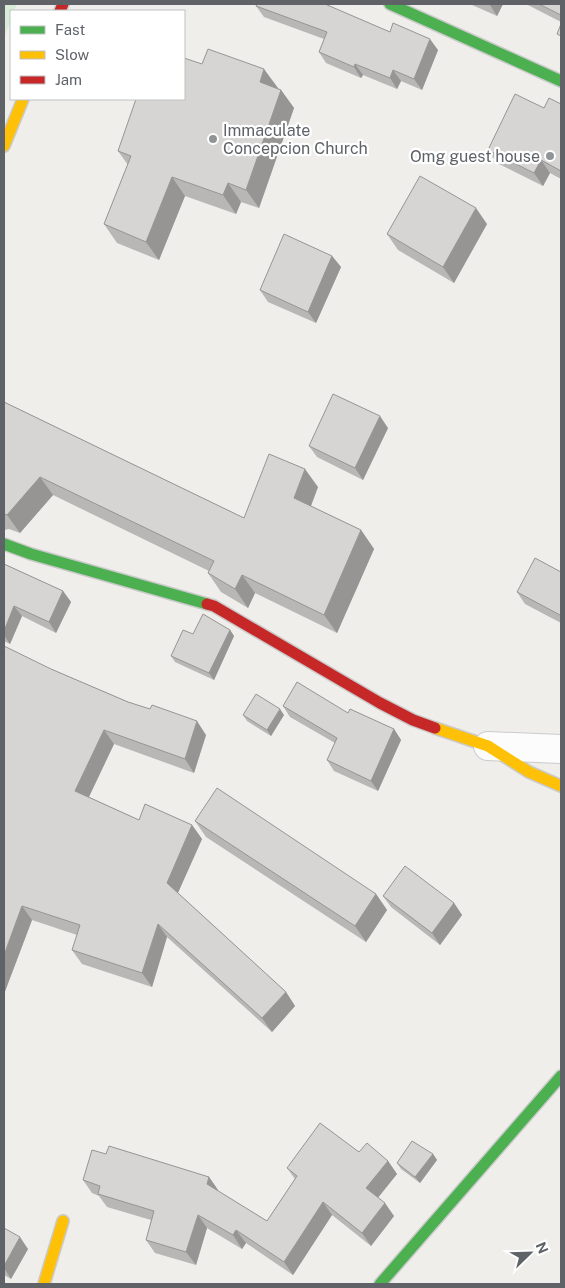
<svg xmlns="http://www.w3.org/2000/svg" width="565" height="1288" viewBox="0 0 565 1288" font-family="'Public Sans',sans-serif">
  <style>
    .green { fill: #d8ebd6 }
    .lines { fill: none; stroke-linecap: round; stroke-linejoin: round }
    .street-casing { stroke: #cbcccc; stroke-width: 30 }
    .fast-casing { stroke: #cacacb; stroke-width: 14 }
    .slow-casing { stroke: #cacacb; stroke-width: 14 }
    .jam-casing { stroke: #cacacb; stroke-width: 14 }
    .street { stroke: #fdfcfc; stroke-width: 28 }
    .fast { stroke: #4caf50; stroke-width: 11 }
    .slow { stroke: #ffc107; stroke-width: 11 }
    .jam { stroke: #c62828; stroke-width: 11 }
    .wall { fill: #b8b7b5 }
    .shaded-wall { fill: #969594 }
    .building { fill: #d6d5d3; stroke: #969594 }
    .poi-dot { fill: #919496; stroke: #fff; stroke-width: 2 }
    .labels { text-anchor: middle; stroke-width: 4.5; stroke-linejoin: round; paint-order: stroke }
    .poi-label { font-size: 16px; fill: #5f6368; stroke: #fff; text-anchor: start }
  </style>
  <rect width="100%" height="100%" fill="#efeeea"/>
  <!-- green -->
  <path class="green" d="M 4,4 L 17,4 L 14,11 L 11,11 L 11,19 L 4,38 Z"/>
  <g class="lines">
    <defs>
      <path id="street" d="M 488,746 L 561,749"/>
      <path id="fast" d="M 390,4 L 561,81
        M 4,544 L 31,554 L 207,604
        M 380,1284 L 561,1076"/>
      <path id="slow" d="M 4,146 L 23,99
        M 435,728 L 488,746 L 529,772 L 561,786
        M 44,1284 L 63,1221"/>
      <path id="jam" d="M 60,11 L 63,4
        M 207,604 L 214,606 L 380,703 L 413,720 L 435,728"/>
    </defs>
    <!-- street casing -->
    <use href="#street" class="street-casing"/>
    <!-- fast casing -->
    <use href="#fast" class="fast-casing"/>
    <!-- slow casing -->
    <use href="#slow" class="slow-casing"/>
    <!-- jam casing -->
    <use href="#jam" class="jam-casing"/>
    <!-- street -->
    <use href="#street" class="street"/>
    <!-- fast -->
    <use href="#fast" class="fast"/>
    <!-- slow -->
    <use href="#slow" class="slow"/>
    <!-- jam -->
    <use href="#jam" class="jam"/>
  </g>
  <!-- wall -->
  <path class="wall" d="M 470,4 L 503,4 L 497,16 Z
    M 526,4 L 561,4 L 561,22 Z
    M 256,6 L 390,32 L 438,50 L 422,90 L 401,81 L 397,89 L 363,75 L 361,78 L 326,63 L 319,52 L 324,39 L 264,17 Z
    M 277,88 L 281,90 L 294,108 L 259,208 L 241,202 L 236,214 L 185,196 L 159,260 L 117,243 L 104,224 L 128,165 L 118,151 Z
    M 561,104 L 561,179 L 550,173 L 543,186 L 497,163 L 488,150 L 544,108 Z
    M 487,224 L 454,283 L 398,250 L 387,234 Z
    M 332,256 L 341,267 L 316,323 L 268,302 L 260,290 Z
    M 4,402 L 244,518 L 318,487 L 311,506 L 361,530 L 374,549 L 337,633 L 255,593 L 248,608 L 221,592 L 208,573 L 209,571 L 53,495 L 20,533 L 9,529 L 4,530 Z
    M 388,428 L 363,480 L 317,457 L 309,446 Z
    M 4,564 L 63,591 L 71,602 L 56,633 L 22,616 L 10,644 L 4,641 Z
    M 561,572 L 561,623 L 525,604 L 517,592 Z
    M 230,630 L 234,636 L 214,680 L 175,662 L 171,656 L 193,634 Z
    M 51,669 L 206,735 L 194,773 L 114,744 L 89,797 L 139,820 L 192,825 L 202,839 L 178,893 L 286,992 L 295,1006 L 272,1032 L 167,937 L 152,987 L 82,964 L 72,950 L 77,935 L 32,920 L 4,994 Z
    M 283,706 L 348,713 L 394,729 L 401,740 L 378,791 L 334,771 L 327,760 L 335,743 L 290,717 Z
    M 243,715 L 284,715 L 271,736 L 247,721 Z
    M 195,821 L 376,894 L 387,910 L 366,942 L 206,837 Z
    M 383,896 L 454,903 L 462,915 L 440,945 L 391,907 Z
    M 359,1152 L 388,1161 L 397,1174 L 378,1198 L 394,1216 L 371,1246 L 332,1215 L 293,1275 L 246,1243 L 242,1249 L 207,1228 L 196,1265 L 155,1253 L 146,1240 L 151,1220 L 107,1207 L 99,1196 L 92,1193 L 83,1180 L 106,1154 L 209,1177 L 218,1190 L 218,1191 L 267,1221 L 295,1179 L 287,1168 Z
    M 433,1154 L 437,1160 L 420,1183 L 401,1169 L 397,1163 Z
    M 4,1228 L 28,1249 L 11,1279 L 4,1275 Z"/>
  <!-- shaded-wall -->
  <path class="shaded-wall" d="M 490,4 L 503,4 L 497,16 L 490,5 Z
    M 430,39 L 438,50 L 422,90 L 414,79 Z
    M 355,64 L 363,75 L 361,78 L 354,67 Z
    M 264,69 L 278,88 L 273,101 L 260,82 Z
    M 393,70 L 401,81 L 397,89 L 390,78 Z
    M 281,90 L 294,108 L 259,208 L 246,190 Z
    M 541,160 L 550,173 L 543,186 L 534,173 Z
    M 172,177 L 185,196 L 159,260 L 146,242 Z
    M 228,183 L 241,202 L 236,214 L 223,195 Z
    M 476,208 L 487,224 L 454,283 L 443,267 Z
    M 332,256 L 341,267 L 316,323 L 308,312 Z
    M 380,416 L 388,428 L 363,480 L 355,468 Z
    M 305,469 L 318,487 L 307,516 L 294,498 Z
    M 40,477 L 53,495 L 20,533 L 7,515 Z
    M 361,530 L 374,549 L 337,633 L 324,615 Z
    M 242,575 L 255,593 L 248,608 L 235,589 Z
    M 63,591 L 71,602 L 56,633 L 49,622 Z
    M 14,606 L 22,616 L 10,644 L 4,635 L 4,631 Z
    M 230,630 L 234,636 L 214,680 L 209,673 Z
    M 280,709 L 284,715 L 271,736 L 267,730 Z
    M 197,721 L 206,735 L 194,773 L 185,759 Z
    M 394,729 L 401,740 L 378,791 L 371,781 Z
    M 104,730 L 114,744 L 85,805 L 75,791 Z
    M 192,825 L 202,839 L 176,897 L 167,883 Z
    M 376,894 L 387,910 L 366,942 L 355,926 Z
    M 454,903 L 462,915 L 440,945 L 432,933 Z
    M 22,906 L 32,920 L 4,994 L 4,955 Z
    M 158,924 L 167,937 L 152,987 L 142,973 Z
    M 286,992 L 295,1006 L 272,1032 L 262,1018 Z
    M 433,1154 L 437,1160 L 420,1183 L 415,1177 Z
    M 388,1161 L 397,1174 L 375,1201 L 366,1188 Z
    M 209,1177 L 218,1190 L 216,1198 L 207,1184 Z
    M 323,1202 L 332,1215 L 293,1275 L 284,1262 Z
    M 385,1203 L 394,1216 L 371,1246 L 362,1233 Z
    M 198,1215 L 207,1228 L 196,1265 L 186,1252 Z
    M 236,1230 L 246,1243 L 242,1249 L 233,1235 Z
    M 20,1237 L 28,1249 L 11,1279 L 4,1268 L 4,1266 Z"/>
  <!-- building -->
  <path class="building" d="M 257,4 L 325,4 L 390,32 L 393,23 L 430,39 L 414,79 L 393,70 L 390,78 L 355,64 L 354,67 L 319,52 L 327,32 L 256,6 Z
    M 539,4 L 561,4 L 561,15 Z
    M 561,24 L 561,36 L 557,34 Z
    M 208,49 L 264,69 L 260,82 L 281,90 L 246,190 L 228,183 L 223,195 L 172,177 L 146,242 L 104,224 L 131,156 L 118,151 L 136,99 L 184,99 L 184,58 L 202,64 Z
    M 515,94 L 544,108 L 549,98 L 561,104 L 561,171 L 541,160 L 534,173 L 488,150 Z
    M 420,176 L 476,208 L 443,267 L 387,234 Z
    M 284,234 L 332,256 L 308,312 L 260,290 Z
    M 333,394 L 380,416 L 355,468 L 309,446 Z
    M 4,402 L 244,518 L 269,454 L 305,469 L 294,498 L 361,530 L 324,615 L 242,575 L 235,589 L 208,573 L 214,561 L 40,477 L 7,515 L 4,514 Z
    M 535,558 L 561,572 L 561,613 L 560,615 L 517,592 Z
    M 4,564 L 63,591 L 49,622 L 14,606 L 4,631 Z
    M 203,614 L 230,630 L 209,673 L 171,656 L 183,630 L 193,634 Z
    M 4,646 L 51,669 L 128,702 L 150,709 L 152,705 L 197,721 L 185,759 L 104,730 L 75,791 L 139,820 L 145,804 L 192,825 L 167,883 L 286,992 L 262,1018 L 158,924 L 142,973 L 72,950 L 80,925 L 22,906 L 4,955 Z
    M 297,682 L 348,713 L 350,709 L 394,729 L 371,781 L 327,760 L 337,738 L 283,706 Z
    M 256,694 L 280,709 L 267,730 L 243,715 Z
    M 217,788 L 376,894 L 355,926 L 195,821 Z
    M 405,866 L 454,903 L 432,933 L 383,896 Z
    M 320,1123 L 359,1152 L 367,1143 L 388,1161 L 366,1188 L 385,1203 L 362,1233 L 323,1202 L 284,1262 L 236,1230 L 233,1235 L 198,1215 L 186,1252 L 146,1240 L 154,1211 L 98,1194 L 100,1186 L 83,1180 L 92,1150 L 106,1154 L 109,1146 L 209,1177 L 207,1184 L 267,1221 L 297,1176 L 287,1168 Z
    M 412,1141 L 433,1154 L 415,1177 L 397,1163 Z
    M 4,1228 L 20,1237 L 4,1266 Z"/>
  <!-- markers -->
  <g class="poi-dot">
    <circle cx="213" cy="139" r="5"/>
    <circle cx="550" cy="156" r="5"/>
  </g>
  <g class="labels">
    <!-- poi labels -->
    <g class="poi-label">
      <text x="223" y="136">Immaculate<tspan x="223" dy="18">Concepcion Church</tspan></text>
      <text x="540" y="162" text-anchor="end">Omg guest house</text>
    </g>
  </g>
  <!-- border -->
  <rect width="565" height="1288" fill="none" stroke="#5f6368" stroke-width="10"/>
  <!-- legend -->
  <rect x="10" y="10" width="175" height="90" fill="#ffffff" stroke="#bfc1c3"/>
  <rect x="20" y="26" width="25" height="8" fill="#4caf50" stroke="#bfc1c3"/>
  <text x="55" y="35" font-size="15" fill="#5f6368">Fast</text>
  <rect x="20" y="51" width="25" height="8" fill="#ffc107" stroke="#bfc1c3"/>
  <text x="55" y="60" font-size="15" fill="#5f6368">Slow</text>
  <rect x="20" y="76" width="25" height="8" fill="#c62828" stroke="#bfc1c3"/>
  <text x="55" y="85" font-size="15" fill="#5f6368">Jam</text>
  <!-- north arrow -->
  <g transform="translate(530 1253) rotate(67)" stroke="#ffffff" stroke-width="4" paint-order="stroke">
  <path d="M0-4L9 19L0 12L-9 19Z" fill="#5f6368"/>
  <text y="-8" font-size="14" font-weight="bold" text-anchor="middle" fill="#5f6368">N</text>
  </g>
</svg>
